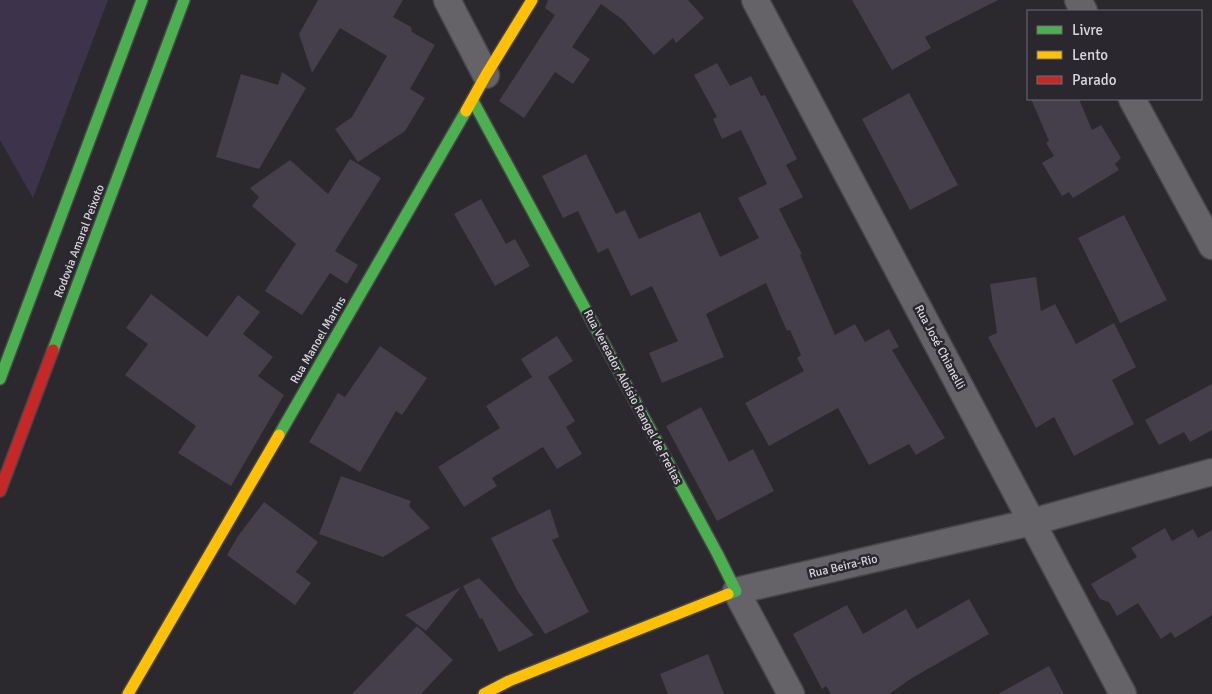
<svg xmlns="http://www.w3.org/2000/svg" width="1212" height="694" viewBox="0 0 1212 694" font-family="Signika,sans-serif">
  <style>
    .green { fill: #3d334a }
    .building { fill: #443f4a }
    .lines { fill: none; stroke-linecap: round; stroke-linejoin: round }
    .street-casing { stroke: #474549; stroke-width: 29 }
    .fast-casing { stroke: #474549; stroke-width: 14 }
    .slow-casing { stroke: #474549; stroke-width: 14 }
    .jam-casing { stroke: #474549; stroke-width: 14 }
    .street { stroke: #656367; stroke-width: 26 }
    .fast { stroke: #4caf50; stroke-width: 11 }
    .slow { stroke: #ffc107; stroke-width: 11 }
    .jam { stroke: #c62828; stroke-width: 11 }
    .labels { text-anchor: middle; stroke-width: 5; stroke-linejoin: round; paint-order: stroke }
    .street-label { font-size: 12px; fill: #d9d7dc; stroke: #2a272f }
  </style>
  <rect width="100%" height="100%" fill="#2b292d"/>
  <!-- green -->
  <path class="green" d="M 0,0 L 108,0 L 33,198 L 0,140 Z"/>
  <!-- building -->
  <path class="building" d="M 318,0 L 403,0 L 393,17 L 411,27 L 412,32 L 435,45 L 410,89 L 425,98 L 405,131 L 358,162 L 335,129 L 352,117 L 387,56 L 340,28 L 312,73 L 299,34 Z
    M 548,0 L 688,0 L 704,18 L 676,43 L 673,38 L 654,55 L 623,20 L 601,4 L 572,47 L 590,59 L 573,84 L 555,72 L 524,118 L 499,101 L 555,15 L 545,8 Z
    M 852,0 L 998,0 L 925,37 L 931,48 L 892,70 Z
    M 717,63 L 730,86 L 751,76 L 761,96 L 765,95 L 797,159 L 786,165 L 803,197 L 779,209 L 802,254 L 800,255 L 835,335 L 855,324 L 865,342 L 889,329 L 899,347 L 892,350 L 945,438 L 916,455 L 909,444 L 869,465 L 838,408 L 769,446 L 745,403 L 804,371 L 797,358 L 801,355 L 790,330 L 787,331 L 766,283 L 706,314 L 724,357 L 662,383 L 649,353 L 678,341 L 652,286 L 631,296 L 608,248 L 598,253 L 578,211 L 563,218 L 542,176 L 586,154 L 616,214 L 625,210 L 639,239 L 700,212 L 720,257 L 759,238 L 738,198 L 767,184 L 741,130 L 722,139 L 713,119 L 717,117 L 694,75 Z
    M 282,72 L 306,88 L 259,169 L 216,157 L 241,74 L 278,85 Z
    M 909,93 L 958,185 L 910,210 L 862,119 Z
    M 1031,99 L 1079,99 L 1092,130 L 1101,125 L 1121,158 L 1115,164 L 1119,170 L 1073,198 L 1069,192 L 1062,196 L 1042,163 L 1054,156 L 1046,143 L 1049,141 Z
    M 350,159 L 381,178 L 335,251 L 358,265 L 347,284 L 330,273 L 302,315 L 265,291 L 296,244 L 252,206 L 259,197 L 250,188 L 290,160 L 328,194 Z
    M 481,199 L 506,244 L 515,239 L 530,266 L 495,286 L 454,214 Z
    M 1124,215 L 1167,300 L 1120,323 L 1078,238 Z
    M 1036,277 L 1041,311 L 1055,304 L 1076,344 L 1114,323 L 1136,367 L 1112,380 L 1134,424 L 1074,456 L 1054,417 L 1036,428 L 988,337 L 997,333 L 990,284 Z
    M 151,294 L 207,337 L 238,295 L 260,312 L 243,334 L 273,357 L 258,376 L 284,395 L 231,486 L 178,453 L 196,426 L 125,375 L 148,344 L 126,328 Z
    M 557,336 L 573,361 L 548,377 L 575,421 L 566,427 L 582,454 L 557,469 L 543,447 L 492,478 L 497,486 L 464,507 L 438,467 L 500,428 L 486,406 L 532,377 L 521,359 Z
    M 380,346 L 427,378 L 402,415 L 396,411 L 360,472 L 309,442 L 338,393 L 345,397 Z
    M 1212,384 L 1212,430 L 1190,442 L 1184,432 L 1159,445 L 1145,420 Z
    M 701,407 L 729,462 L 753,449 L 774,491 L 717,521 L 666,426 Z
    M 341,476 L 411,501 L 409,506 L 430,528 L 383,557 L 319,534 Z
    M 264,502 L 318,542 L 296,572 L 311,583 L 295,605 L 227,555 L 238,536 Z
    M 550,509 L 559,537 L 552,540 L 589,612 L 545,634 L 517,590 L 491,538 Z
    M 1165,528 L 1172,541 L 1193,529 L 1198,538 L 1212,530 L 1212,615 L 1175,638 L 1171,632 L 1161,639 L 1138,603 L 1117,616 L 1109,602 L 1100,599 L 1091,584 L 1137,557 L 1131,548 Z
    M 479,578 L 534,635 L 499,652 L 482,618 L 480,619 L 463,586 Z
    M 461,587 L 426,631 L 405,615 Z
    M 969,599 L 989,634 L 912,678 L 889,694 L 831,694 L 826,686 L 822,689 L 793,634 L 847,605 L 863,634 L 906,609 L 917,629 Z
    M 417,626 L 453,660 L 421,694 L 352,694 Z
    M 708,654 L 724,694 L 668,694 L 660,674 Z
    M 1049,666 L 1064,694 L 998,694 Z"/>
  <g class="lines">
    <defs>
      <path id="street" d="M 447,0 L 486,75
        M 755,0 L 1123,694
        M 1078,0 L 1084,11
        M 1132,99 L 1212,246
        M 791,694 L 736,591 L 1032,522 L 1212,472"/>
      <path id="fast" d="M 473,101 L 717,553 L 736,591 L 728,594
        M 53,350 L 184,0
        M 0,379 L 142,0
        M 279,435 L 466,111"/>
      <path id="slow" d="M 466,111 L 486,75 L 532,0
        M 128,694 L 279,435
        M 484,694 L 509,681 L 728,594"/>
      <path id="jam" d="M 0,491 L 53,350"/>
    </defs>
    <!-- street casing -->
    <use href="#street" class="street-casing"/>
    <!-- fast casing -->
    <use href="#fast" class="fast-casing"/>
    <!-- slow casing -->
    <use href="#slow" class="slow-casing"/>
    <!-- jam casing -->
    <use href="#jam" class="jam-casing"/>
    <!-- street -->
    <use href="#street" class="street"/>
    <!-- fast -->
    <use href="#fast" class="fast"/>
    <!-- slow -->
    <use href="#slow" class="slow"/>
    <!-- jam -->
    <use href="#jam" class="jam"/>
  </g>
  <g class="labels">
    <!-- street labels -->
    <g class="street-label">
      <text transform="translate(79 241) rotate(-69)" y="4">Rodovia Amaral Peixoto</text>
      <text transform="translate(318 340) rotate(-60)" y="4">Rua Manoel Marins</text>
      <text transform="translate(940 347) rotate(62)" y="4">Rua José Chianelli</text>
      <text transform="translate(633 397) rotate(62)" y="4">Rua Vereador Aloísio Rangel de Freitas</text>
      <text transform="translate(843 566) rotate(-13)" y="4">Rua Beira-Rio</text>
    </g>
  </g>
  <!-- legend -->
  <rect x="1027" y="10" width="175" height="90" fill="#2a272f" stroke="#706d74"/>
  <rect x="1037" y="26" width="25" height="8" fill="#4caf50" stroke="#706d74"/>
  <text x="1072" y="35" font-size="15" fill="#d9d7dc">Livre</text>
  <rect x="1037" y="51" width="25" height="8" fill="#ffc107" stroke="#706d74"/>
  <text x="1072" y="60" font-size="15" fill="#d9d7dc">Lento</text>
  <rect x="1037" y="76" width="25" height="8" fill="#c62828" stroke="#706d74"/>
  <text x="1072" y="85" font-size="15" fill="#d9d7dc">Parado</text>
</svg>
